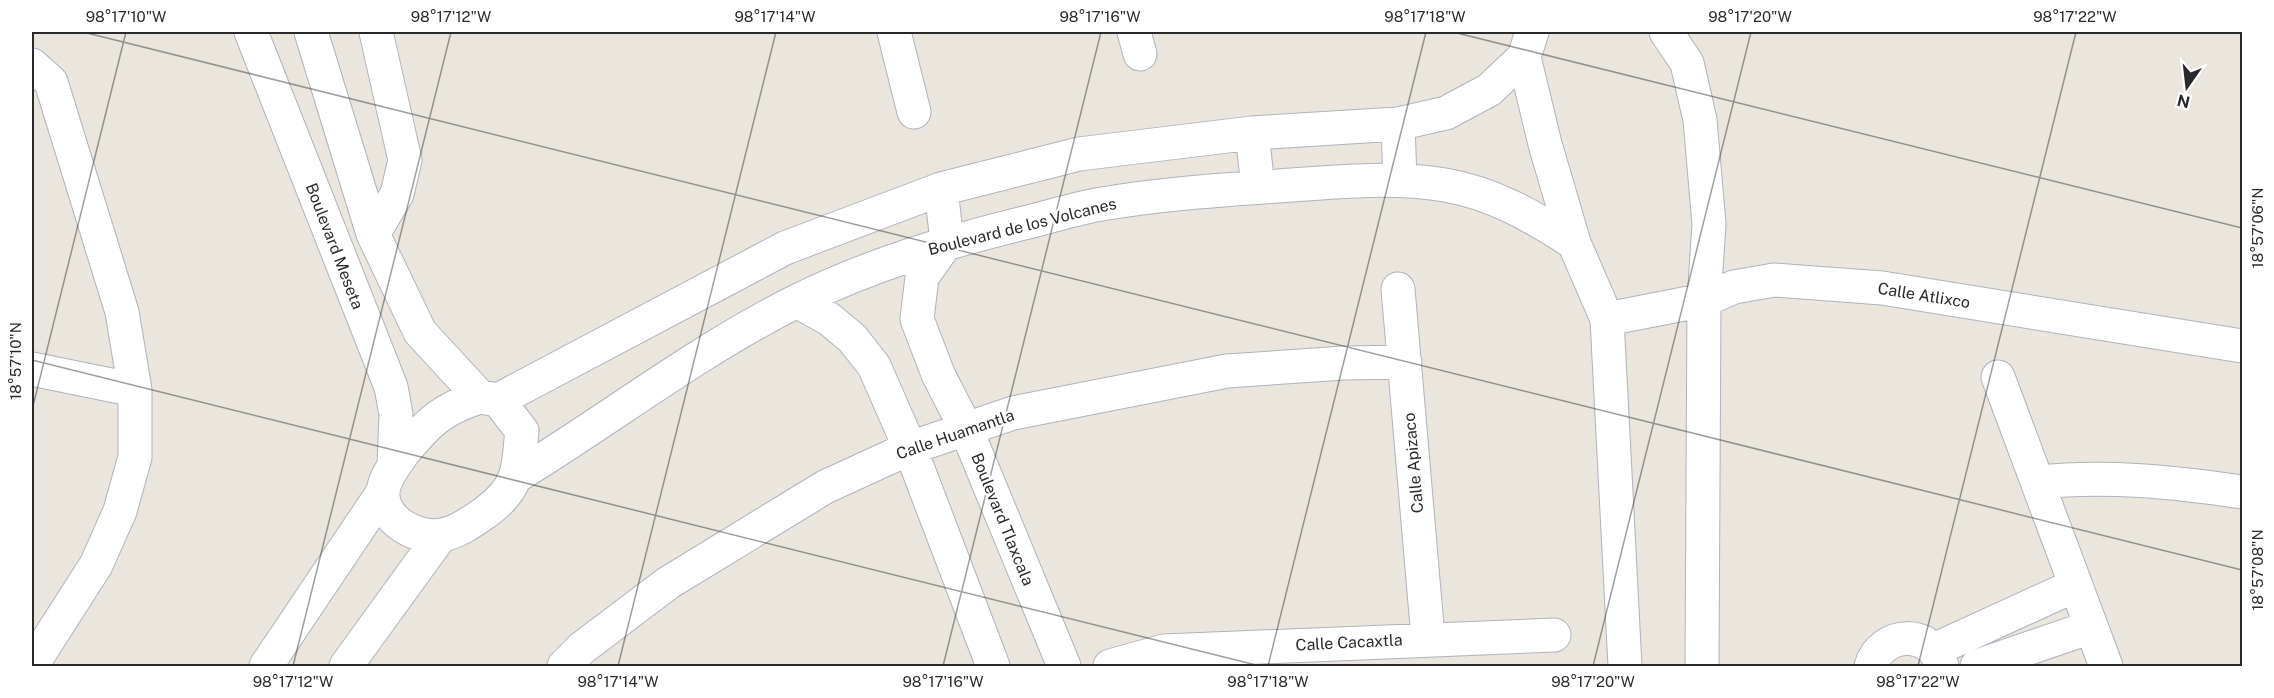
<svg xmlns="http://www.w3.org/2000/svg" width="2274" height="698" viewBox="0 0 2274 698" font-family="'Public Sans',sans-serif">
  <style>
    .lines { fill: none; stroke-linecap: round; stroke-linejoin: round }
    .minor-casing { stroke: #b1b2bc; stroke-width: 35 }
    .minor { stroke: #fff; stroke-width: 33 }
    .ticks { fill: none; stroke: #2a2a2a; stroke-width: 1.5; stroke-opacity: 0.45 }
    .labels { text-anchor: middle; stroke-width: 5; stroke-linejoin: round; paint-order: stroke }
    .street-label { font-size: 16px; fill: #2a2a2a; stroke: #fff }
    .neatline { fill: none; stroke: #2a2a2a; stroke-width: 2 }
    .ticks-label { font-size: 15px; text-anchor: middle; fill: #2a2a2a }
  </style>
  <rect width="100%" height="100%" fill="#eae6dd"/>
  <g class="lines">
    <defs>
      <path id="minor" d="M 251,32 L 391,387 L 396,414 L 394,466
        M 311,32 L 373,234 L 420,332 L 480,397
        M 894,32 L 914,112
        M 1134,32 L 1140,54
        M 1532,32 L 1524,57 L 1545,144 L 1574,243 L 1607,319 L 1625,666
        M 1666,32 L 1687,63 L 1700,120 L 1709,224 L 1704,300 L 1702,666
        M 32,65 L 51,82 L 122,312 L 135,390 L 135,457 L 120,511 L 96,565 L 39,654 L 34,666
        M 1398,124 L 1400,180
        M 1252,133 L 1258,187
        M 941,189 L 947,242 L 922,277 L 917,319 L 938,374 L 966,429 L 1064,666
        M 373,234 L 397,194 L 405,160 L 376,32
        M 1398,289 L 1428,638
        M 797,301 L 829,319 L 852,338 L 874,366 L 910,448 L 993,666
        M 1607,319 L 1704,300 L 1734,287 L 1774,280 L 1882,288 L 2242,346
        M 32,369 L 135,390
        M 1998,377 L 2106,666
        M 480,397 L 498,400 L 522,431 C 520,446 520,463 515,477 C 510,491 498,503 486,512 C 473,521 458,532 442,535 C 417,540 381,520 383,492 C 384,478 396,463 404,452 C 428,422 444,408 480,397 Z
        M 498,400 L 785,248 L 941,189 L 1079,154 L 1252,133 L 1398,124 L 1446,113 L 1489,90 L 1524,57
        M 515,477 C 610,419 697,351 797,301 C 870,265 946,242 1024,223 C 1050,217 1076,208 1102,204 C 1160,194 1220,190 1279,186 C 1334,182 1389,176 1445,185 C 1493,193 1534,217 1574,243
        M 2038,482 C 2106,475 2175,482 2242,492
        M 1934,650 L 2076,585
        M 266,666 L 383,492
        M 346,666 L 441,535
        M 564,666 L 582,648 L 668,583 L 825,487 L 910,448 L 1013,413 L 1227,371 L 1344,363 L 1405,362
        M 1110,666 L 1164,651 L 1554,635
        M 1871,666 C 1882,630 1932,629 1942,666
        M 1977,666 L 2091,627"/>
    </defs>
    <!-- minor casing -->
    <use href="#minor" class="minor-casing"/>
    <!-- minor -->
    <use href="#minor" class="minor"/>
  </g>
  <!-- ticks -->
  <path class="ticks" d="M 83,32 L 2242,570M 1453,32 L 2242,228M 32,360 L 1260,666M 32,410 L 126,32M 293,666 L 451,32M 618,666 L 776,32M 943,666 L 1101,32M 1268,666 L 1426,32M 1593,666 L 1751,32M 1918,666 L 2076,32"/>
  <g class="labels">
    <!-- street labels -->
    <g class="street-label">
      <text transform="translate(1022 226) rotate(-14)" y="6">Boulevard de los Volcanes</text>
      <text transform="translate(335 246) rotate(69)" y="6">Boulevard Meseta</text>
      <text transform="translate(1924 295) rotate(9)" y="6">Calle Atlixco</text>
      <text transform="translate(955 434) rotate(-19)" y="6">Calle Huamantla</text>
      <text transform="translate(1413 463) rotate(-95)" y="6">Calle Apizaco</text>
      <text transform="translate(1003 519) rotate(68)" y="6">Boulevard Tlaxcala</text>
      <text transform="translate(1349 642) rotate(-3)" y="6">Calle Cacaxtla</text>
    </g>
  </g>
  <!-- border -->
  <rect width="2274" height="698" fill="none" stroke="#ffffff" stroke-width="66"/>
  <!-- north arrow -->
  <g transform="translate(2187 87) rotate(194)" stroke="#ffffff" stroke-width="4.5" paint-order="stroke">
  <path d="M0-4.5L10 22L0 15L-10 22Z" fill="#2a2a2a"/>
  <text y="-9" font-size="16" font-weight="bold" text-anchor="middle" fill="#2a2a2a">N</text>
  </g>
  <rect x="33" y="33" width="2208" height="632" class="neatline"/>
  <g class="ticks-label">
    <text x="126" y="22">98°17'10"W</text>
    <text x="451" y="22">98°17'12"W</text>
    <text x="775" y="22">98°17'14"W</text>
    <text x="1100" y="22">98°17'16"W</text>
    <text x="1425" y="22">98°17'18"W</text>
    <text x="1750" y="22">98°17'20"W</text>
    <text x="2075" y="22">98°17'22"W</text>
    <text transform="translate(2258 228) rotate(-90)" y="5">18°57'06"N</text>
    <text transform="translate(16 361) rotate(-90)" y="5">18°57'10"N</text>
    <text transform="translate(2258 570) rotate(-90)" y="5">18°57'08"N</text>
    <text x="293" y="687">98°17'12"W</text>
    <text x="618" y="687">98°17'14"W</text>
    <text x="943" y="687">98°17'16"W</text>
    <text x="1268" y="687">98°17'18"W</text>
    <text x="1593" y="687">98°17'20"W</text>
    <text x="1918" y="687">98°17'22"W</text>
  </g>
</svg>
